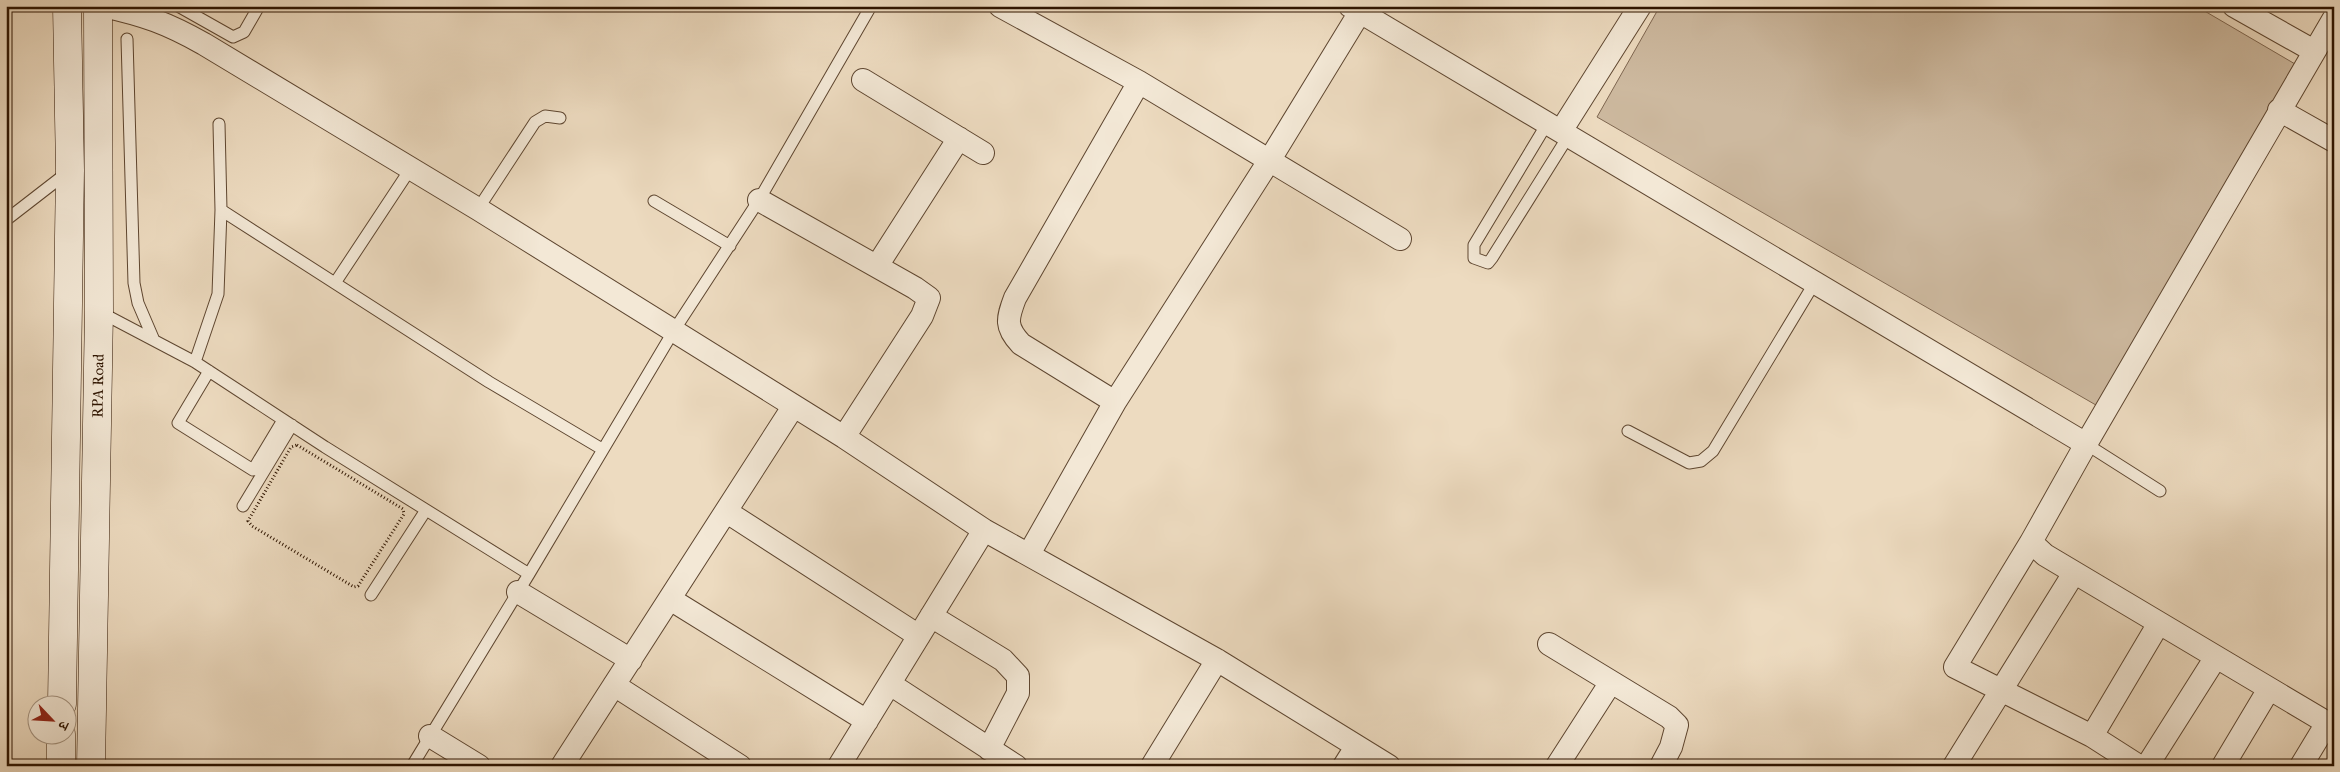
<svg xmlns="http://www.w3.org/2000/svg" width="2340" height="772" viewBox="0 0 2340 772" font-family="'IM FELL Great Primer','Noto Serif Devanagari',serif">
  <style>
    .green { fill: #cdb99f; stroke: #7e6650 }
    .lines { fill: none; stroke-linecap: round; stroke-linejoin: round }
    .lane-casing { stroke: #5e4630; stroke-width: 13 }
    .street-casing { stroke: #5e4630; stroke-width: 24 }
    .secondary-casing { stroke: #2e1400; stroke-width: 29 }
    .path { stroke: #2e1400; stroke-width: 3; stroke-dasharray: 1 2.5; stroke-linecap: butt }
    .lane { stroke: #f3e8d6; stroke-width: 11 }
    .street { stroke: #f3e8d6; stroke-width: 22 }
    .secondary { stroke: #f3e8d6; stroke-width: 28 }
    .labels { text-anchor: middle; stroke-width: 4; stroke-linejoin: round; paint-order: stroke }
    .street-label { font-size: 15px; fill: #2e1400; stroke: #f3e8d6 }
  </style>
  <rect width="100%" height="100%" fill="#eddbc0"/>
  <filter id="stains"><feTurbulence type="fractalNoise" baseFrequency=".004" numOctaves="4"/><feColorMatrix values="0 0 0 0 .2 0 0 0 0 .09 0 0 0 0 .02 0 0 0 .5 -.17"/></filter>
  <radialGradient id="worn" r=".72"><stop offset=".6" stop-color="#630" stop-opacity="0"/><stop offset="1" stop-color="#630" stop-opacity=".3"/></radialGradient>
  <!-- green -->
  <path class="green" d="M 1660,6 L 2196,6 L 2307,71 L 2108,412 L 1597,117 Z"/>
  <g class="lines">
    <defs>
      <path id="lane" d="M 178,6 L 233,37 L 244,32 L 259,6
        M 127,39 L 134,283 L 138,303 L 153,338
        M 1548,122 L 1474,245 L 1474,258 L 1488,263 L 1492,258 L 1569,135
        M 219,124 L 221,210
        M 654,201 L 730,246
        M 478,209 L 535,122 L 545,116 L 560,118
        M 6,220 L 68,172
        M 335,283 L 411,168
        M 100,312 L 195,362 L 325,447 L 529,574
        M 195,362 L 218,294 L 221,210 L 489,382 L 602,449
        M 209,371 L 178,423 L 253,470 L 283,420
        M 1628,431 L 1689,463 L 1701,461 L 1713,451 L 1815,282
        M 2086,444 L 2160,491
        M 243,506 L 292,425
        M 371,595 L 426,510
        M 412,766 L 529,574 L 673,332 L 759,200 L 871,6"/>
      <path id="street" d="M 103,6 C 144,15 167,23 204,44 L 478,209 L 844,437 L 984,530 L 1217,660 L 1389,766
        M 1000,6 L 1139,82 L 1400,239
        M 1350,6 L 2086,444 L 2031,542
        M 2234,6 L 2314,51
        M 863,80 L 983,153
        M 2279,110 L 2334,141
        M 1561,131 L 1640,6
        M 759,200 L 915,288 L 929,298 L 922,316 L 844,437
        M 877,266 L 959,138
        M 1115,402 L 1021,344 C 1005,327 1007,319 1015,298 L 1139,82
        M 2086,444 L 2334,18
        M 727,512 L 919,636
        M 1029,554 L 1115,402 L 1269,161 L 1360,12
        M 518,592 L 631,660
        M 670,599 L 867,721
        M 931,616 L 1003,660 L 1018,676 L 1018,693 L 989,749
        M 1549,644 L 1669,717 L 1677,725 L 1671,747 L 1661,766
        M 890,684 L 1016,766
        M 614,685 L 740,766
        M 430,736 L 479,766
        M 2092,736 L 2159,623
        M 562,766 L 793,407
        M 839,766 L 984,530
        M 1152,766 L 1217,660
        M 1344,766 L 1356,747
        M 1557,766 L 1611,682
        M 1954,766 L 2074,573
        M 2139,766 L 2092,736 L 1955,667 L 2031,542 L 2045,555 L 2334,727
        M 2147,766 L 2216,657
        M 2223,766 L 2269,689
        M 2301,766 L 2327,723"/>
      <path id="secondary" d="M 62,704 L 70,170 L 67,6
        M 61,766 L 61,734
        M 91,766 L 99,311 L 98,6"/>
    </defs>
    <!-- lane casing -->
    <use href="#lane" class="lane-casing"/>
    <!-- street casing -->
    <use href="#street" class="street-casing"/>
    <!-- secondary casing -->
    <use href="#secondary" class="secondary-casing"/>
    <!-- path -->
    <path class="path" d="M 297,445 L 403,509 L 404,514 L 358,586 L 354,587 L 252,526 L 248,521 L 291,447 Z"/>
    <!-- lane -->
    <use href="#lane" class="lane"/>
    <!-- street -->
    <use href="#street" class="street"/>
    <!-- secondary -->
    <use href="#secondary" class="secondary"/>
  </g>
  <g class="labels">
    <!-- street labels -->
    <g class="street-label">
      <text transform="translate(98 386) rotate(-89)" y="5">RPA Road</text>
    </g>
  </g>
  <!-- margin -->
  <rect width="2340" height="772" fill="none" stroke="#eddbc0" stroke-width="25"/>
  <rect x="8" y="8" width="2325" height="757" fill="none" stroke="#2e1400" stroke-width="2.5"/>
  <rect x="12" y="12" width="2315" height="747" fill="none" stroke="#2e1400"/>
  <!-- north arrow -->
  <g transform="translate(52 720) rotate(115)"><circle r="24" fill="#f3e8d6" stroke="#a49380"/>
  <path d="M0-4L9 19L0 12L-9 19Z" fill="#8f2418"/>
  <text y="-8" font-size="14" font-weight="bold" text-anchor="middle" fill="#2e1400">उ</text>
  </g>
  <rect width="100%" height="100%" filter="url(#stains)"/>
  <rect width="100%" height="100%" fill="url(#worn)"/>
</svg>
